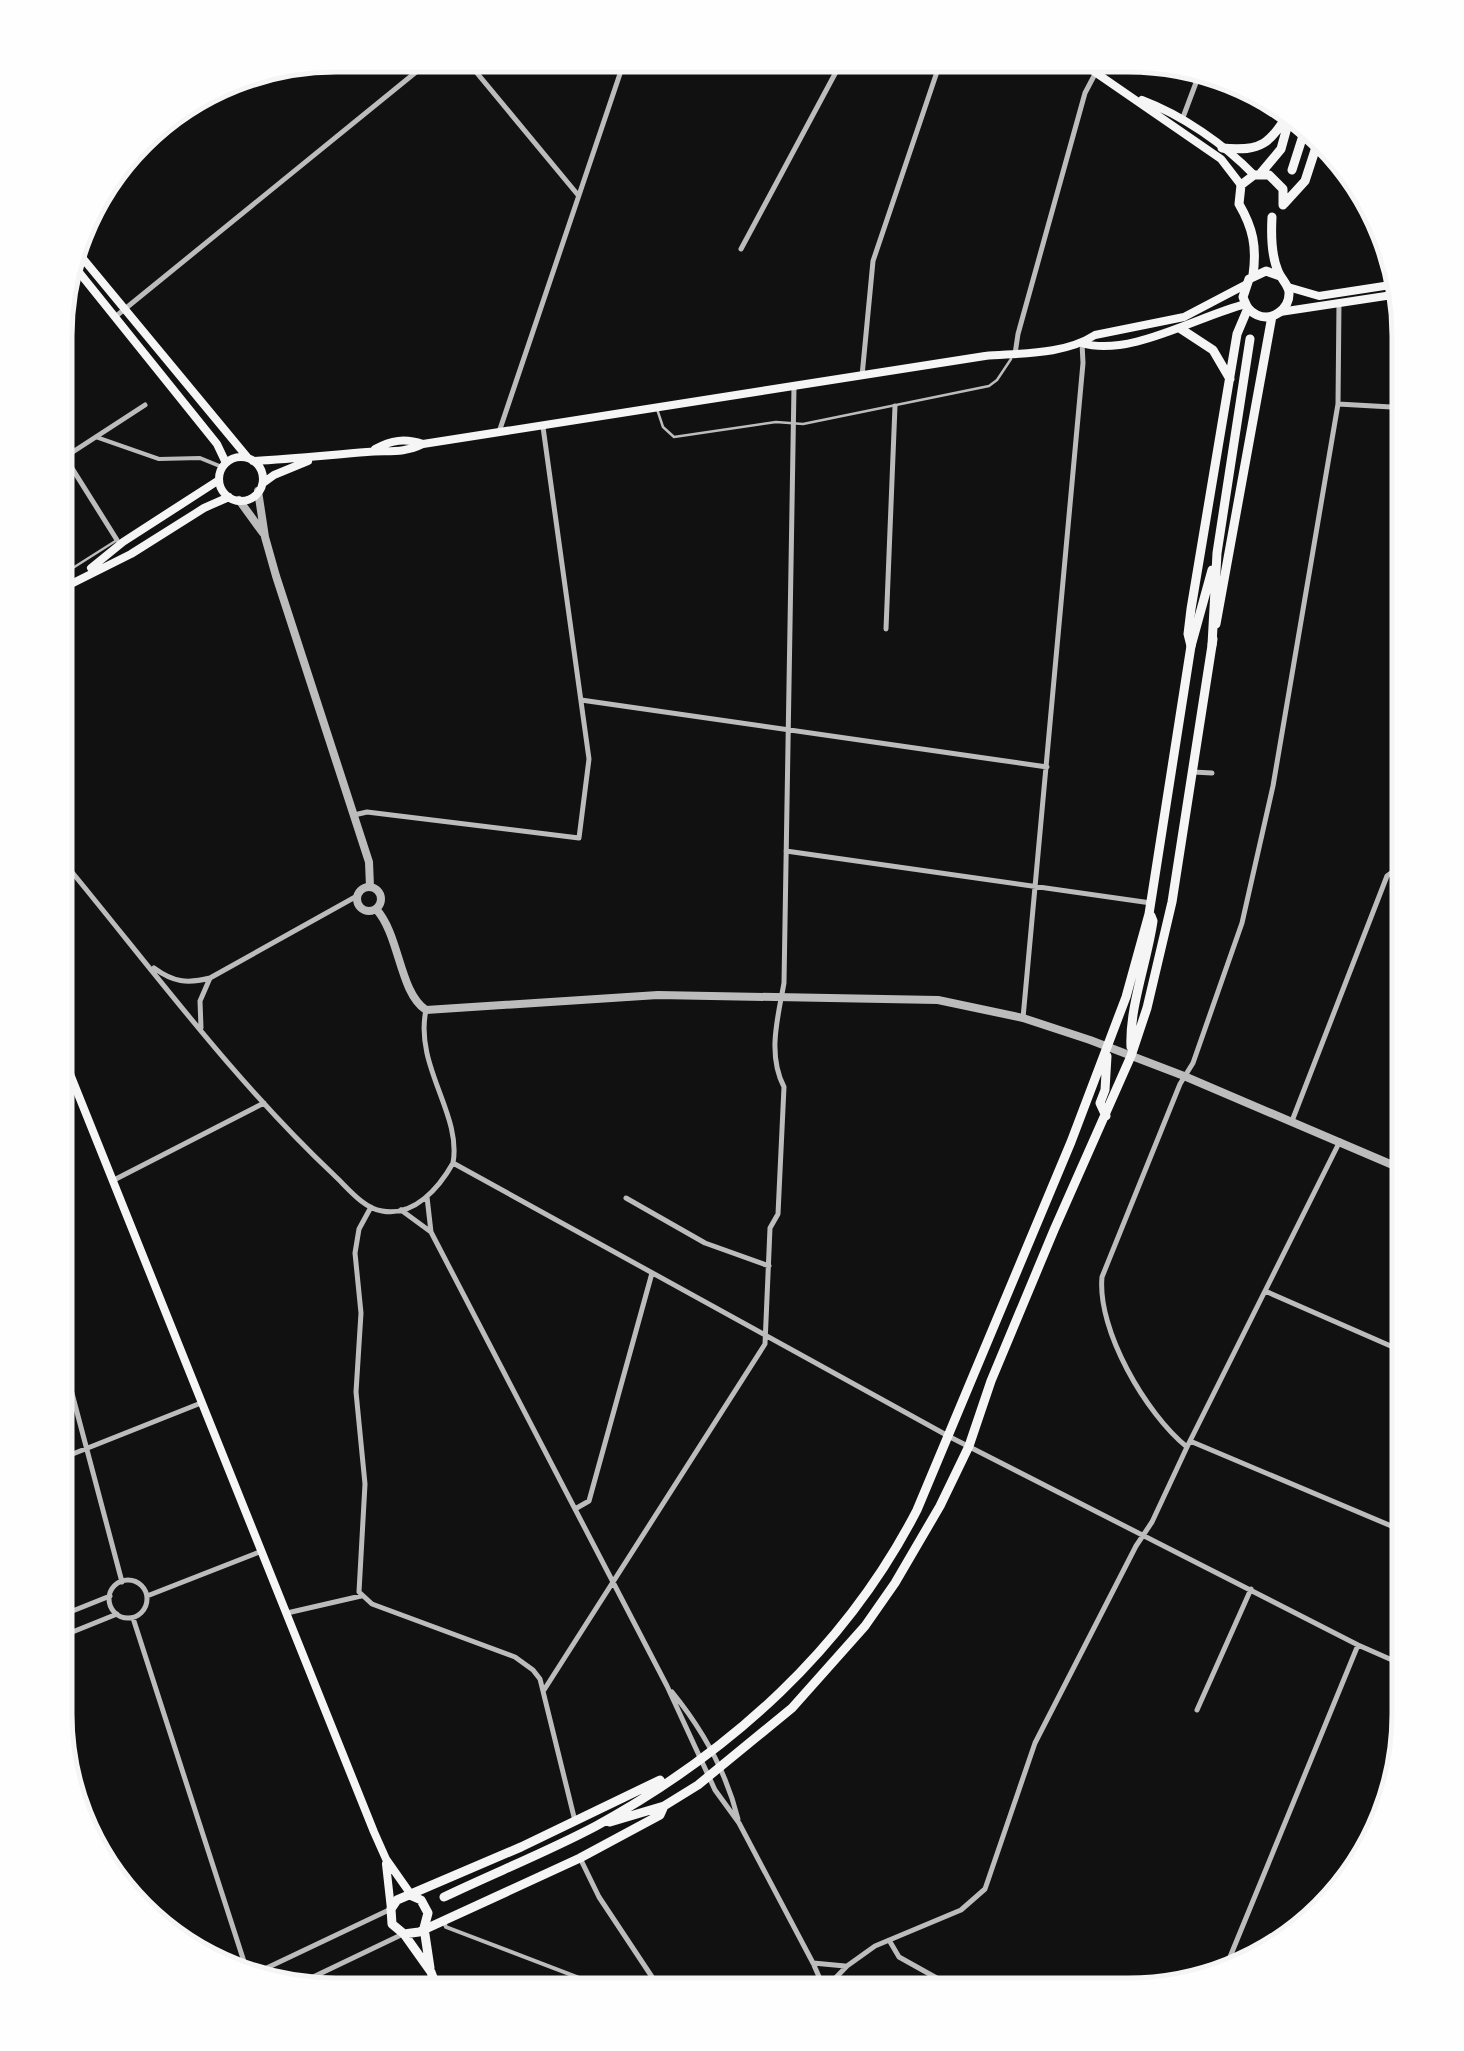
<svg xmlns="http://www.w3.org/2000/svg" width="1464" height="2051" viewBox="0 0 1464 2051" font-family="Inter,sans-serif">
  <style>
    .lines { fill: none; stroke-linecap: round; stroke-linejoin: round }
    .service { stroke: #bcbcbc; stroke-width: 2.5 }
    .pedestrian { stroke: #bcbcbc; stroke-width: 4 }
    .minor { stroke: #bcbcbc; stroke-width: 5 }
    .tertiary { stroke: #bcbcbc; stroke-width: 8 }
    .secondary { stroke: #f5f5f5; stroke-width: 8 }
    .primary { stroke: #f5f5f5; stroke-width: 9 }
    .trunk { stroke: #f5f5f5; stroke-width: 9 }
    .rim { fill: none; stroke: #f5f5f5; stroke-width: 5 }
  </style>
  <rect width="100%" height="100%" fill="#111"/>
  <g class="lines">
    <!-- service -->
    <path class="service" d="M 657,409 L 663,427 L 674,437 L 776,422 L 803,424 L 989,386 L 997,380 L 1011,359
      M 57,578 L 117,540"/>
    <!-- pedestrian -->
    <path class="pedestrian" d="M 96,437 L 159,459 L 200,458 L 222,467
      M 444,1922 L 446,1927 L 624,1995"/>
    <!-- minor -->
    <path class="minor" d="M 462,55 L 578,195
      M 1182,120 L 1200,72
      M 1375,206 L 1369,226 L 1375,236 L 1387,242
      M 1387,242 L 1395,296
      M 741,249 L 844,57
      M 115,317 L 437,55
      M 1015,354 L 1018,334 L 1085,93 L 1095,74
      M 862,376 L 873,261 L 942,57
      M 1338,404 L 1409,408
      M 499,432 L 626,56
      M 57,438 L 65,457 L 117,540
      M 65,457 L 145,405
      M 886,629 L 895,406
      M 1409,666 L 1409,653
      M 581,700 L 1047,767
      M 1193,772 L 1212,773
      M 354,815 L 367,812 L 579,838 L 589,759 L 543,427
      M 786,851 L 1151,903
      M 57,854 C 147,962 231,1078 334,1175 C 348,1188 363,1208 382,1211 C 414,1217 439,1188 453,1163 C 462,1114 414,1066 426,1010
      M 154,968 C 173,982 187,984 210,978 L 357,896
      M 1023,1018 L 1083,363 L 1082,343
      M 201,1028 L 200,1001 L 210,978
      M 56,1082 L 71,1076
      M 56,1091 L 74,1084
      M 1292,1121 L 1387,876 L 1399,867 L 1409,865
      M 453,1163 L 950,1437 L 1358,1645 L 1408,1667
      M 112,1181 L 264,1103
      M 427,1197 L 431,1232 L 667,1686 L 715,1790 L 739,1823 L 813,1963 L 827,1995
      M 626,1198 L 705,1243 L 769,1266
      M 371,1207 L 359,1229 L 355,1253 L 361,1313 L 356,1392 L 365,1484 L 359,1592 L 372,1604 L 515,1657 L 533,1670 L 540,1679 L 575,1821
      M 401,1210 L 431,1232
      M 1265,1291 L 1409,1354
      M 56,1333 L 122,1582
      M 1190,1441 L 1408,1533
      M 1187,1447 C 1146,1414 1097,1330 1102,1277 L 1180,1084 L 1193,1063 L 1242,923 L 1273,786 L 1338,404 L 1339,302
      M 55,1461 L 201,1403
      M 575,1509 L 589,1501 L 652,1273
      M109 1599a19 19 0 1 1 38 0a19 19 0 1 1-38 0Z
      M 147,1596 L 262,1551
      M 287,1613 L 361,1596
      M 55,1618 L 110,1596
      M 133,1618 L 248,1974
      M 55,1639 L 117,1614
      M 1393,1664 L 1408,1673
      M 544,1690 L 765,1344 L 770,1228 L 778,1214 L 784,1087 C 767,1054 778,1017 784,983 L 794,387
      M 672,1692 C 703,1730 726,1771 738,1819
      M 1197,1710 L 1251,1589
      M 580,1858 L 599,1897 L 664,1995
      M 889,1940 L 899,1957 L 969,1996
      M 813,1963 L 845,1966
      M 1223,1974 L 1358,1645
      M 252,1975 L 391,1909
      M 288,1989 L 403,1934
      M 819,1995 L 847,1966 L 875,1946 L 961,1910 L 985,1889 L 1035,1743 L 1136,1546 L 1152,1522 L 1187,1447 L 1340,1141"/>
    <!-- tertiary -->
    <path class="tertiary" d="M 258,491 L 265,537 L 276,576 L 369,862 L 370,887
      M 239,500 L 263,533
      M357 899a12 12 0 1 1 24 0a12 12 0 1 1-24 0Z
      M 376,909 C 400,935 399,992 426,1010 L 658,995 L 938,1000 L 1023,1018 L 1090,1040 L 1184,1076 L 1409,1172"/>
    <!-- secondary -->
    <path class="secondary" d="M 1073,57 L 1221,159 L 1241,185
      M 1142,100 C 1182,115 1224,144 1254,175
      M 75,249 L 248,458
      M 70,261 L 217,444 L 226,463
      M 1288,287 L 1319,296 L 1397,284
      M 1280,312 L 1399,294
      M 1082,343 C 1129,358 1200,315 1246,304
      M 375,449 C 391,440 405,438 423,444
      M219 479a22 22 0 1 1 44 0a22 22 0 1 1-44 0Z
      M 253,461 C 292,459 329,455 367,452 C 387,450 403,454 423,444 L 985,356 C 1020,353 1064,355 1095,335 L 1184,317 L 1245,285
      M 263,483 L 274,475 L 308,461
      M 91,568 L 123,542 L 219,480
      M 57,591 L 131,554 L 204,508 L 229,497
      M 56,1039 L 374,1832 L 386,1859 L 412,1896
      M 386,1864 L 391,1909"/>
    <!-- primary -->
    <path class="primary" d="M 1222,148 C 1264,152 1269,143 1291,110
      M 1261,173 L 1281,149 L 1291,113
      M 1284,204 L 1305,181 L 1319,138
      M 1272,217 C 1271,235 1271,255 1278,271 C 1281,279 1288,284 1289,292 C 1290,309 1272,322 1257,315 C 1248,311 1246,305 1243,297 L 1249,279 L 1266,271 L 1280,276
      M 1253,275 C 1257,247 1253,228 1239,204 L 1241,185 L 1254,175 L 1269,175 L 1283,189 L 1283,205
      M 1181,329 L 1213,350 L 1230,379
      M 1216,624 L 1272,316
      M 1131,1047 C 1129,1008 1147,962 1153,921 L 1151,916
      M 1106,1116 L 1100,1103 L 1105,1090 L 1107,1056
      M 610,1822 L 664,1806 L 698,1785 L 792,1708 L 865,1626 L 895,1583 L 940,1506 L 969,1446 L 991,1381 L 1054,1230 L 1131,1056 L 1147,1008 L 1172,902 L 1213,639
      M 412,1896 L 421,1900 L 428,1913 L 424,1928 L 430,1968
      M 444,1897 C 494,1873 547,1852 596,1826 C 731,1752 846,1648 917,1510 L 1071,1142 L 1126,997 L 1149,914 L 1191,646 L 1188,634 L 1191,609 L 1237,334 L 1248,308
      M 404,1934 L 419,1932 L 580,1858 L 660,1815 L 664,1806
      M 439,1994 L 431,1972 L 404,1934 L 392,1924 L 391,1909 L 397,1900 L 521,1847 L 660,1780"/>
    <!-- trunk -->
    <path class="trunk" d="M 1292,170 L 1307,123
      M 1212,645 L 1217,553 L 1250,339
      M 1191,646 L 1212,570"/>
  </g>
  <!-- crop -->
  <path d="M0 0H1464V2051H0ZM336 72H1128A264 264 0 0 1 1392 336V1714A264 264 0 0 1 1128 1978H336A264 264 0 0 1 72 1714V336A264 264 0 0 1 336 72Z" fill="#fefefe" fill-rule="evenodd"/>
  <path class="rim" d="M336 72H1128A264 264 0 0 1 1392 336V1714A264 264 0 0 1 1128 1978H336A264 264 0 0 1 72 1714V336A264 264 0 0 1 336 72Z"/>
</svg>
